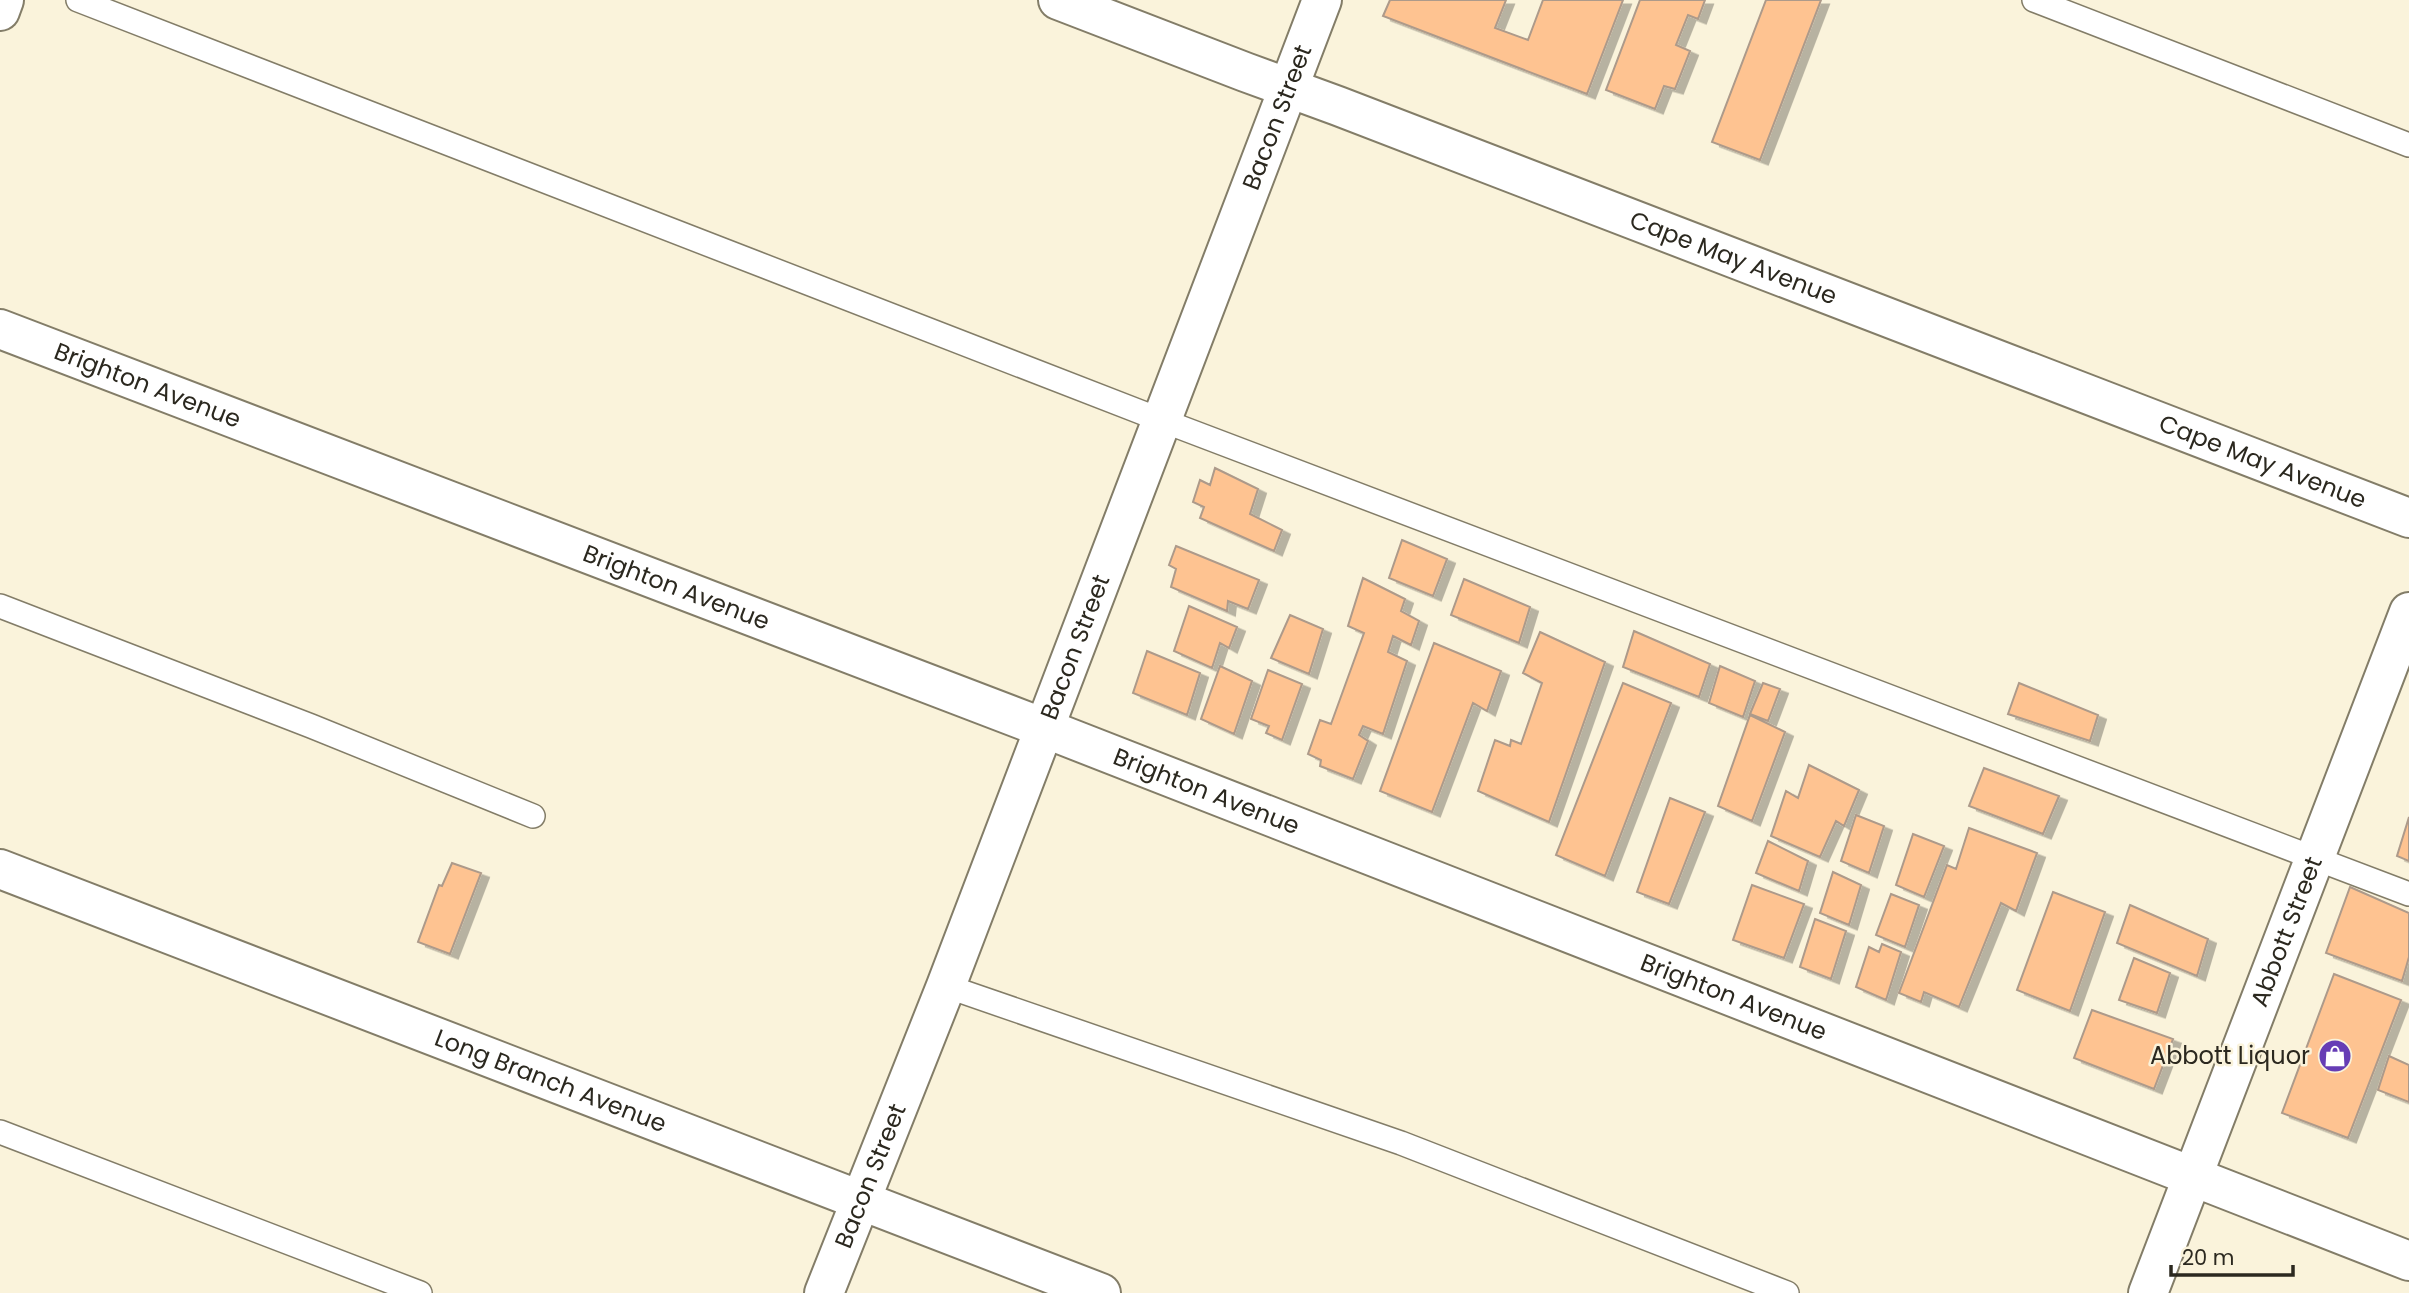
<svg xmlns="http://www.w3.org/2000/svg" width="2409" height="1293" viewBox="0 0 2409 1293" font-family="Poppins,sans-serif">
  <style>
    .building { fill: #fec391; stroke: #ad9a8a; stroke-width: 2; filter: url(#shadow) }
    .lines { fill: none; stroke-linecap: round; stroke-linejoin: round }
    .lane-casing { stroke: #837d68; stroke-width: 26 }
    .street-casing { stroke: #837d68; stroke-width: 42 }
    .secondary-casing { stroke: #837d68; stroke-width: 42 }
    .lane { stroke: #fff; stroke-width: 23 }
    .street { stroke: #fff; stroke-width: 38 }
    .secondary { stroke: #fff; stroke-width: 38 }
    .labels { text-anchor: middle; stroke-width: 5; stroke-linejoin: round; paint-order: stroke }
    .street-label { font-size: 24px; fill: #2b281f; stroke: #faf3db }
    .poi-label { font-size: 24px; fill: #2b281f; stroke: #faf3db; text-anchor: end }
  </style>
  <defs>
    <filter id="shadow"><feDropShadow dx="8" dy="4.5" stdDeviation="0" flood-color="#0004"/></filter>
  </defs>
  <rect width="100%" height="100%" fill="#faf3db"/>
  <!-- building -->
  <path class="building" d="M 1390,0 L 1506,0 L 1495,28 L 1528,40 L 1543,0 L 1623,0 L 1587,94 L 1383,16 Z
    M 1640,0 L 1705,0 L 1698,19 L 1688,15 L 1676,45 L 1690,51 L 1675,89 L 1664,86 L 1655,109 L 1606,90 Z
    M 1766,0 L 1821,0 L 1760,160 L 1712,142 Z
    M 1215,468 L 1258,489 L 1250,514 L 1282,530 L 1274,551 L 1200,518 L 1204,507 L 1193,502 L 1200,480 L 1210,485 Z
    M 1402,540 L 1447,559 L 1433,596 L 1389,578 Z
    M 1176,546 L 1259,580 L 1248,609 L 1228,601 L 1227,611 L 1171,587 L 1176,569 L 1169,565 Z
    M 1363,578 L 1405,599 L 1401,611 L 1419,621 L 1411,645 L 1393,636 L 1388,652 L 1407,661 L 1383,734 L 1363,726 L 1359,735 L 1368,741 L 1353,779 L 1320,766 L 1321,760 L 1308,754 L 1320,720 L 1331,724 L 1364,633 L 1348,626 Z
    M 1464,579 L 1530,607 L 1519,643 L 1451,615 Z
    M 1189,606 L 1237,627 L 1229,648 L 1220,643 L 1212,668 L 1174,651 Z
    M 1290,615 L 1323,629 L 1309,674 L 1271,658 Z
    M 1634,631 L 1710,664 L 1699,697 L 1623,667 Z
    M 1540,632 L 1605,662 L 1549,822 L 1478,791 L 1495,740 L 1510,746 L 1511,740 L 1521,744 L 1542,683 L 1523,673 Z
    M 1434,643 L 1501,671 L 1487,711 L 1473,703 L 1432,812 L 1380,791 Z
    M 1147,651 L 1200,673 L 1187,715 L 1133,693 Z
    M 1220,666 L 1252,681 L 1234,734 L 1201,719 Z
    M 1720,666 L 1755,681 L 1743,717 L 1709,703 Z
    M 1268,670 L 1302,684 L 1282,740 L 1266,733 L 1269,726 L 1251,719 Z
    M 1623,683 L 1671,703 L 1605,876 L 1556,855 Z
    M 1763,683 L 1780,689 L 1768,721 L 1750,714 Z
    M 2019,683 L 2098,715 L 2090,741 L 2008,714 Z
    M 1750,715 L 1785,732 L 1752,821 L 1718,806 Z
    M 1809,765 L 1859,790 L 1844,826 L 1836,821 L 1820,857 L 1771,836 L 1786,791 L 1798,798 Z
    M 1984,768 L 2059,796 L 2043,834 L 1969,806 Z
    M 1670,798 L 1705,812 L 1669,904 L 1637,892 Z
    M 1856,815 L 1884,826 L 1869,873 L 1841,861 Z
    M 2409,817 L 2409,861 L 2397,856 Z
    M 1969,828 L 2037,853 L 2016,911 L 2001,903 L 1959,1007 L 1924,992 L 1921,1002 L 1899,993 L 1947,865 L 1956,869 Z
    M 1913,834 L 1944,846 L 1924,897 L 1896,885 Z
    M 1768,841 L 1808,861 L 1799,891 L 1756,873 Z
    M 452,863 L 481,873 L 450,954 L 418,942 L 439,885 L 442,886 Z
    M 1833,872 L 1861,885 L 1849,925 L 1820,913 Z
    M 1752,885 L 1804,904 L 1784,958 L 1733,940 Z
    M 2350,887 L 2409,913 L 2409,957 L 2402,981 L 2326,953 Z
    M 2053,892 L 2105,912 L 2070,1011 L 2017,990 Z
    M 1891,894 L 1919,905 L 1905,947 L 1876,935 Z
    M 2130,905 L 2208,939 L 2197,976 L 2117,943 Z
    M 1815,919 L 1846,931 L 1831,979 L 1800,967 Z
    M 1882,944 L 1901,952 L 1886,1000 L 1856,987 L 1869,947 L 1879,952 Z
    M 2134,958 L 2170,973 L 2157,1013 L 2119,1000 Z
    M 2334,974 L 2401,1000 L 2348,1138 L 2282,1113 Z
    M 2092,1010 L 2173,1039 L 2154,1089 L 2074,1058 Z
    M 2389,1056 L 2409,1065 L 2409,1102 L 2378,1090 Z"/>
  <g class="lines">
    <defs>
      <path id="lane" d="M 78,0 L 1161,420 L 2409,894
        M 2034,0 L 2409,145
        M 0,606 L 311,726 L 533,816
        M 946,986 L 1401,1143 L 1787,1293
        M 0,1132 L 420,1293"/>
      <g id="street">
        <path id="s1" d="M 1058,0 L 1245,72 L 1338,106 L 2409,518"/>
        <path d="M 0,11 L 4,0"/>
        <path id="s2" d="M 0,329 L 1044,728 L 2409,1261"/>
        <path id="s3" d="M 0,869 L 1101,1293"/>
      </g>
      <g id="secondary">
        <path id="s4" d="M 824,1293 L 946,986 L 1322,0"/>
        <path id="s5" d="M 2148,1293 L 2409,612"/>
      </g>
    </defs>
    <!-- lane casing -->
    <use href="#lane" class="lane-casing"/>
    <!-- street casing -->
    <use href="#street" class="street-casing"/>
    <!-- secondary casing -->
    <use href="#secondary" class="secondary-casing"/>
    <!-- lane -->
    <use href="#lane" class="lane"/>
    <!-- street -->
    <use href="#street" class="street"/>
    <!-- secondary -->
    <use href="#secondary" class="secondary"/>
  </g>
  <!-- icons -->
  <defs>
    <symbol id="shop-disc" viewBox="-11 -11 22 22"><circle r="9.5" fill="#663db5" stroke="#faf3db"/><path d="M-5-2.5h2.3a2.7 3.5 0 0 1 5.4 0H5L5.5 6h-11ZM-1.5-2.5h3a1.5 2.3 0 0 0-3 0Z" fill="#fff"/></symbol>
  </defs>
  <g fill-rule="evenodd">
    <use href="#shop-disc" x="2316" y="1037" width="38" height="38"/>
  </g>
  <g class="labels">
    <!-- street labels -->
    <g class="street-label">
      <text dy="8" stroke="none"><textPath href="#s4" startOffset="1260">Bacon Street</textPath></text>
      <text dy="8" stroke="none"><textPath href="#s1" startOffset="723">Cape May Avenue</textPath></text>
      <text dy="8" stroke="none"><textPath href="#s2" startOffset="158">Brighton Avenue</textPath></text>
      <text dy="8" stroke="none"><textPath href="#s1" startOffset="1290">Cape May Avenue</textPath></text>
      <text dy="8" stroke="none"><textPath href="#s2" startOffset="724">Brighton Avenue</textPath></text>
      <text dy="8" stroke="none"><textPath href="#s4" startOffset="693">Bacon Street</textPath></text>
      <text dy="8" stroke="none"><textPath href="#s2" startOffset="1292">Brighton Avenue</textPath></text>
      <text dy="8" stroke="none"><textPath href="#s5" startOffset="387">Abbott Street</textPath></text>
      <text dy="8" stroke="none"><textPath href="#s2" startOffset="1858">Brighton Avenue</textPath></text>
      <text dy="8" stroke="none"><textPath href="#s3" startOffset="590">Long Branch Avenue</textPath></text>
      <text dy="8" stroke="none"><textPath href="#s4" startOffset="126">Bacon Street</textPath></text>
    </g>
    <!-- poi labels -->
    <g class="poi-label">
      <text x="2310" y="1064">Abbott Liquor</text>
    </g>
  </g>
  <!-- scale -->
  <path d="M2171 1265v10h122v-10" fill="none" stroke="#2b281f" stroke-width="3.5"/>
  <text x="2182" y="1265" font-size="21" fill="#2b281f" stroke="#faf3db" stroke-width="5" paint-order="stroke">20 m</text>
</svg>
